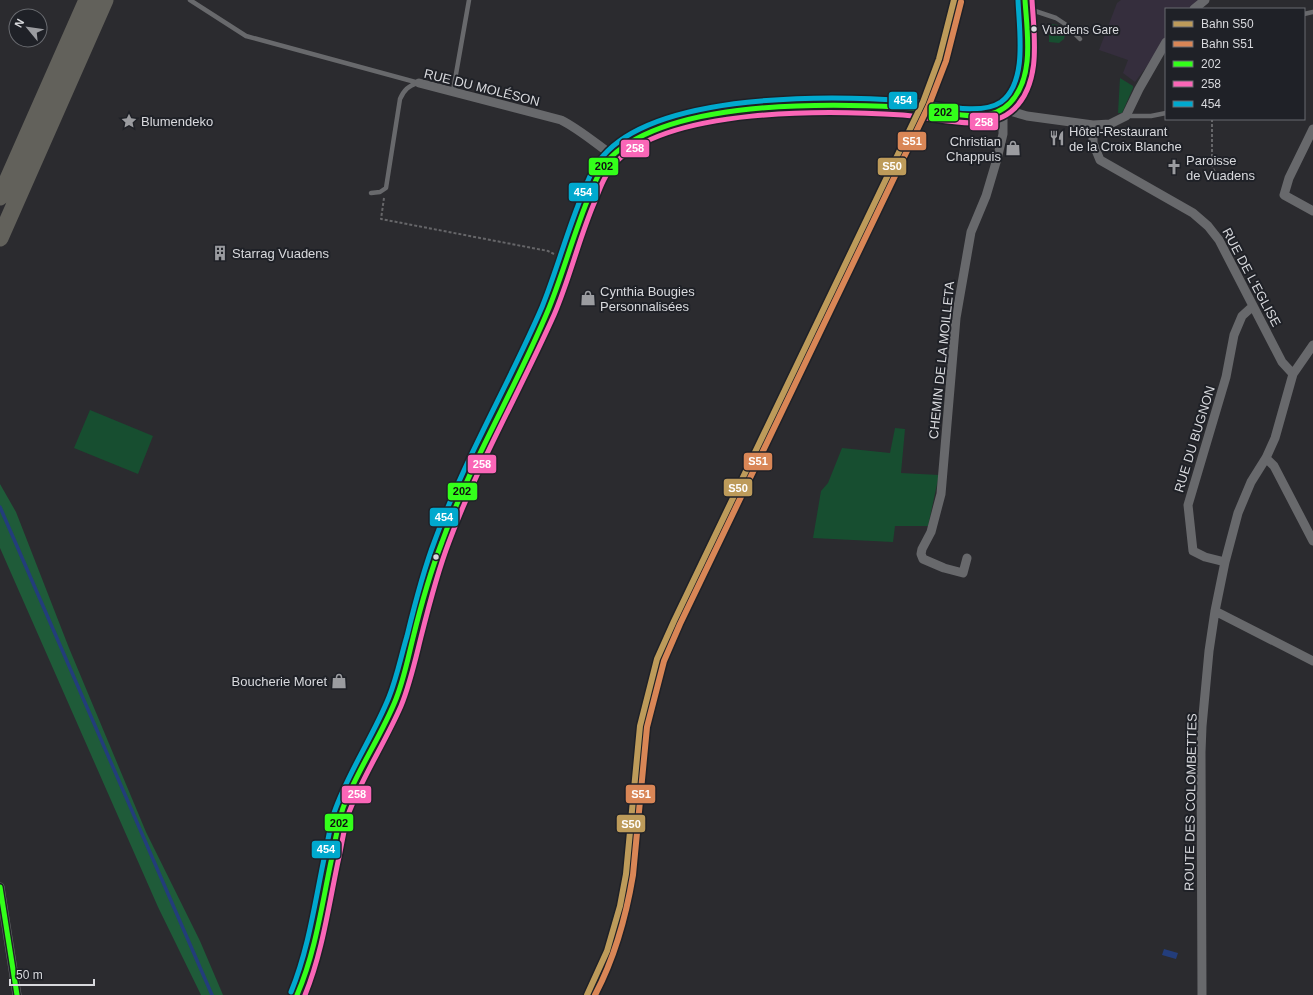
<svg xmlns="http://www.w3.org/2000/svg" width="1313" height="995" viewBox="0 0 1313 995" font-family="Arial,sans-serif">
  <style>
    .education { fill: #352e3d }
    .green { fill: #174e30 }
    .forest { fill: #1f5b39 }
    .water { fill: #233d7b }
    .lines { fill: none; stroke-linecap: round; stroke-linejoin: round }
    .stream { stroke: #233d7b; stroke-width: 3.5 }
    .path { stroke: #666669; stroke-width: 2; stroke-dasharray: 3 2; stroke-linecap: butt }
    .lane { stroke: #68696c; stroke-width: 4.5 }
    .street { stroke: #68696c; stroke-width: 9 }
    .primary { stroke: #6b6966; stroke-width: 15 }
    .highway { stroke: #62615b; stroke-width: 17 }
    .bus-1-casing { stroke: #1f2127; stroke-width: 8 }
    .bus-2-casing { stroke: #1f2127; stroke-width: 8 }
    .bus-3-casing { stroke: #1f2127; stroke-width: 8 }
    .bus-1 { stroke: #33ff1a; stroke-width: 5 }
    .bus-2 { stroke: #fa66b7; stroke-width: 5 }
    .bus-3 { stroke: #00a9ce; stroke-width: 5 }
    .rail-1-casing { stroke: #1f2127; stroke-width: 9 }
    .rail-2-casing { stroke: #1f2127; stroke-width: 9 }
    .rail-1 { stroke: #bd9b5a; stroke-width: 6 }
    .rail-2 { stroke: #d98656; stroke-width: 6 }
    .bus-dot { fill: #d8d9dd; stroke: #1f2127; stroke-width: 1.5 }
    .labels { text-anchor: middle; stroke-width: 4; stroke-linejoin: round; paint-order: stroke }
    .bus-label { font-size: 12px; fill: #d8d9dd; stroke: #1f2127; text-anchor: start }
    .street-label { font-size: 13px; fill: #d8d9dd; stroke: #1f2127 }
    .poi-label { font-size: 13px; fill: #d8d9dd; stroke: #1f2127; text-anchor: start }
    .line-badge { stroke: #1f2127; stroke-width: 1.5 }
    .badge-label { font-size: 11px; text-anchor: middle; font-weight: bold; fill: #fff }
    .pale-badge-label { font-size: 11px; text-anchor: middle; font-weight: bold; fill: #111 }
  </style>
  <rect width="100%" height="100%" fill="#2b2b2f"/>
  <!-- education -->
  <path class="education" d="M 1121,0 L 1205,0 L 1194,9 L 1166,9 L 1166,41 L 1135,82 L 1123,73 L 1128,60 L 1099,50 L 1117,3 Z"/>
  <!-- green -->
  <path class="green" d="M 1049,24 C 1057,25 1062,24 1066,31 L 1064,39 L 1059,43 L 1049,42 Z
    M 1120,78 L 1133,86 L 1133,88 L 1122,113 L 1118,113 Z
    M 90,410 L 153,436 L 138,474 L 74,448 Z
    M 895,428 L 905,429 L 901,473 L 939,475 L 928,526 L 895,526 L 893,542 L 813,538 L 821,491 L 828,483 L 842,448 L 890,453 Z"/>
  <!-- forest -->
  <path class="forest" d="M 0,484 L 16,512 L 69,648 L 146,832 L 200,941 L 223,995 L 201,995 L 158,907 L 0,548 Z"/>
  <!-- water -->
  <path class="water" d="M 1164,949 L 1178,953 L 1176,959 L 1162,955 Z"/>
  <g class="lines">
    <!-- stream -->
    <path class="stream" d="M 0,507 L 212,995"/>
    <!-- path -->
    <path class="path" d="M 1212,119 L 1212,166 L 1215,172
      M 384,198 L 381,219 L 548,251 L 554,254"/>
    <!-- lane -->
    <path class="lane" d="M 190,0 L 246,36 L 419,83
      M 1029,9 L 1056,18 L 1065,24 L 1080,39
      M 1304,14 L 1313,12
      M 453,91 L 469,0
      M 1126,116 L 1151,116 L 1166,113
      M 371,193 L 380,192 L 386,188 L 400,99 C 404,90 408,86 418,83"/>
    <!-- street -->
    <path class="street" d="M 1194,9 L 1205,0
      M 419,83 L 561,120 C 579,129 595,143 612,155
      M 1093,125 L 1110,124 L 1126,116 L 1139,89 L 1166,42
      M 1313,129 L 1289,178 L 1284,195 L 1313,211
      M 1266,458 L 1274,466 L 1313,541
      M 967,558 L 963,573 L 944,568 L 923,559 L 921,554 L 922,549 L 931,532 L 941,494 L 956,318 L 971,232 L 986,196 L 997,159 L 1003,134 L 1003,109 L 1027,116 L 1093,125 L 1093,143 L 1100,160 L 1193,213 L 1208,226 L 1219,240 L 1282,362 L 1293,374
      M 1225,562 L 1205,557 L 1193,551 L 1188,505 L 1226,377 L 1234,335 L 1242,316 L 1253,306
      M 1215,611 L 1313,661
      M 0,887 L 17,995
      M 1202,995 L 1201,752 L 1202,726 L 1209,651 L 1215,611 L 1225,562 L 1238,513 L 1251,482 L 1266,458 L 1275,438 L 1293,374 L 1313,345"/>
    <!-- primary -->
    <path class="primary" d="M 297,995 C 308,971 314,946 319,920 C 324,897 328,873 333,850 C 336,838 337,826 341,815 C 355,770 386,731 401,686 C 405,675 407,663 410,651 C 420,610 431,568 447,528 C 477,453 517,383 549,308 C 564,271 574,231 590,194 C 595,182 601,167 611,157 C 661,103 816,103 886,107 C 897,107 909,108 921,109 C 940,111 967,118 985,115 C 994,114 1004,109 1010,103 C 1034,78 1026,32 1025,0"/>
    <!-- highway -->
    <path class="highway" d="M 0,197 L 87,0
      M 0,238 L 105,0"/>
    <defs>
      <path id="bus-1" d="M 0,887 L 17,995
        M 297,995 C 316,951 322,903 332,857 C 335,841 338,824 343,808 C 357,770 381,737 396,699 C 404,679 408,658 413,638 C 421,605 430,573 442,542 C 471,461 516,388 549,308 C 564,271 574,232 590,194 C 595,182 601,167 611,157 C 671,100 821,103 900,107 C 909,108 919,109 928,110 C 953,113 989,125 1010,103 C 1035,77 1027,32 1025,0"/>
      <path id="bus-2" d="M 305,995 C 323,951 329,903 339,857 C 342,843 344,829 348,815 C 362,777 385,743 401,706 C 410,684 415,661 421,637 C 429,605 437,573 449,542 C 478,464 520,391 554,315 C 570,278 579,238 595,201 C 600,188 605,174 615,163 C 670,107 828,110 903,115 C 936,117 987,135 1014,109 C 1042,82 1034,35 1032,0"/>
      <path id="bus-3" d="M 291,992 C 309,948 315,901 325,854 C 328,841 330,826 334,813 C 348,772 373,737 389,697 C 397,677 401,656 407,636 C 415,603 423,571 435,540 C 464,460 508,386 542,307 C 557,270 567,231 583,193 C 588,180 593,167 603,156 C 658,92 831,95 910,101 C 935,103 979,117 1001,102 C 1028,82 1019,29 1018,0"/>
    </defs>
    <!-- bus-1 casing -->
    <use href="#bus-1" class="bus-1-casing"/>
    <!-- bus-2 casing -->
    <use href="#bus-2" class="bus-2-casing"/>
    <!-- bus-3 casing -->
    <use href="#bus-3" class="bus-3-casing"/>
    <!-- bus-1 -->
    <use href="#bus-1" class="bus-1"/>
    <!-- bus-2 -->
    <use href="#bus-2" class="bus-2"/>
    <!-- bus-3 -->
    <use href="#bus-3" class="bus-3"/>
    <defs>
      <path id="rail-1" d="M 587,995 L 607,951 L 620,906 L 626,874 L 640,726 L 657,659 L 674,621 L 923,102 L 939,59 L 954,0"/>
      <path id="rail-2" d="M 595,995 C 615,957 626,917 633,875 L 647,727 L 664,661 L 680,624 L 929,105 L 946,61 L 961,2"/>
    </defs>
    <!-- rail-1 casing -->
    <use href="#rail-1" class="rail-1-casing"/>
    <!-- rail-2 casing -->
    <use href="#rail-2" class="rail-2-casing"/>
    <!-- rail-1 -->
    <use href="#rail-1" class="rail-1"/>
    <!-- rail-2 -->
    <use href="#rail-2" class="rail-2"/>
  </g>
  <!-- icons -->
  <defs>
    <symbol id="sight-bare" viewBox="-9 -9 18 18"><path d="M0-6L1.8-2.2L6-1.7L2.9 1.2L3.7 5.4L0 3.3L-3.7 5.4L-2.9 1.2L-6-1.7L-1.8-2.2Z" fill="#9b9ca0" stroke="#1f2127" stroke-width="2.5" paint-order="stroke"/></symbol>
    <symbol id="restaurant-bare" viewBox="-9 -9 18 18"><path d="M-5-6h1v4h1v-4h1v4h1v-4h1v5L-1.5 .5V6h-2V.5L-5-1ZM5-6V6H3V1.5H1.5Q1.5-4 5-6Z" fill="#9b9ca0" stroke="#1f2127" stroke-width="2.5" paint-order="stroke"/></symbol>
    <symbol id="shop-bare" viewBox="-9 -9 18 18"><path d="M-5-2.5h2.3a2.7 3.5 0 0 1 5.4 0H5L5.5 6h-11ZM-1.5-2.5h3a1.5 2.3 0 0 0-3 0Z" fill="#9b9ca0" stroke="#1f2127" stroke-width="2.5" paint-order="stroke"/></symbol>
    <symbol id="church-bare" viewBox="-9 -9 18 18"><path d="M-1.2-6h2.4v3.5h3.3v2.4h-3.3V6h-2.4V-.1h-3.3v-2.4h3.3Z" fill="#9b9ca0" stroke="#1f2127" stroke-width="2.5" paint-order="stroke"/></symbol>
    <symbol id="building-bare" viewBox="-9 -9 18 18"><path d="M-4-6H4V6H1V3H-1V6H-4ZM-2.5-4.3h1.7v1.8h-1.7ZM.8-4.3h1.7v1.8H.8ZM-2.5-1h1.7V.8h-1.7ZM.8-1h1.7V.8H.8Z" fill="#9b9ca0" stroke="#1f2127" stroke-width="2.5" paint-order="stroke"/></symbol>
  </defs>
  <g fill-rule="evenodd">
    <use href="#sight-bare" x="118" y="110" width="22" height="22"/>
    <use href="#restaurant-bare" x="1046" y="127" width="22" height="22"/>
    <use href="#shop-bare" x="1002" y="137" width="22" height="22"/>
    <use href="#church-bare" x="1163" y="156" width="22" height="22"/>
    <use href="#building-bare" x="209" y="242" width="22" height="22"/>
    <use href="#shop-bare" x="577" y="287" width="22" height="22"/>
    <use href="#shop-bare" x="328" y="670" width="22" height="22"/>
  </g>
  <!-- markers -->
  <g class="bus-dot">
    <circle cx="1034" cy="29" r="3.5"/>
    <circle cx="436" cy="557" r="3.5"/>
  </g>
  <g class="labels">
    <!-- bus labels -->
    <g class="bus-label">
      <text x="1042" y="34">Vuadens Gare</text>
    </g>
    <!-- street labels -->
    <g class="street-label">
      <text transform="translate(482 87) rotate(14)" y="5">RUE DU MOLÉSON</text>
      <text transform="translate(1252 277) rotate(62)" y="5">RUE DE L'EGLISE</text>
      <text transform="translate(941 360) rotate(-84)" y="5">CHEMIN DE LA MOILLETA</text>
      <text transform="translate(1194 439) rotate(-73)" y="5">RUE DU BUGNON</text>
      <text transform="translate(1190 802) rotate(-89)" y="5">ROUTE DES COLOMBETTES</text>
    </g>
    <!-- poi labels -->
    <g class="poi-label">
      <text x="141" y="126">Blumendeko</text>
      <text x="1069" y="136">Hôtel-Restaurant<tspan x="1069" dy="15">de la Croix Blanche</tspan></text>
      <text x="1001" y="146" text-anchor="end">Christian<tspan x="1001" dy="15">Chappuis</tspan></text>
      <text x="1186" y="165">Paroisse<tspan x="1186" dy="15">de Vuadens</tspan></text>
      <text x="232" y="258">Starrag Vuadens</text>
      <text x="600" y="296">Cynthia Bougies<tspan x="600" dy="15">Personnalisées</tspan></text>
      <text x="327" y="686" text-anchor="end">Boucherie Moret</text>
    </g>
  </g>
  <g class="line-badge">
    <rect x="888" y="91" width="30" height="19" rx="4" fill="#00a9ce"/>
    <rect x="928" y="103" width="31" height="19" rx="4" fill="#33ff1a"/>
    <rect x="969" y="112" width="30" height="19" rx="4" fill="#fa66b7"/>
    <rect x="897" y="131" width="30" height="20" rx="4" fill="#d98656"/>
    <rect x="620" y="139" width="30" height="19" rx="4" fill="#fa66b7"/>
    <rect x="588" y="157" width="31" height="19" rx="4" fill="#33ff1a"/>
    <rect x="877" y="157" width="30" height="19" rx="4" fill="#bd9b5a"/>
    <rect x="568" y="182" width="31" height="20" rx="4" fill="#00a9ce"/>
    <rect x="743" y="452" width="30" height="19" rx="4" fill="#d98656"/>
    <rect x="467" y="454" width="30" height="20" rx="4" fill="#fa66b7"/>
    <rect x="723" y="478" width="30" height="19" rx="4" fill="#bd9b5a"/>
    <rect x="447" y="482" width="31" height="19" rx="4" fill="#33ff1a"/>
    <rect x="429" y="507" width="30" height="20" rx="4" fill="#00a9ce"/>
    <rect x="625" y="784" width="31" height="20" rx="4" fill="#d98656"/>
    <rect x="341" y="785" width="31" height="19" rx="4" fill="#fa66b7"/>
    <rect x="324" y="813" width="30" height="19" rx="4" fill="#33ff1a"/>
    <rect x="616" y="814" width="30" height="19" rx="4" fill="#bd9b5a"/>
    <rect x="311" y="840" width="30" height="19" rx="4" fill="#00a9ce"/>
  </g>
  <g class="badge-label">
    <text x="903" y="104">454</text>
    <text x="984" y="126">258</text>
    <text x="912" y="145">S51</text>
    <text x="635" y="152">258</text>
    <text x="892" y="170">S50</text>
    <text x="583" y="196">454</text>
    <text x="758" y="465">S51</text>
    <text x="482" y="468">258</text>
    <text x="738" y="492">S50</text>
    <text x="444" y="521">454</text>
    <text x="641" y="798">S51</text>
    <text x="357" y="798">258</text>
    <text x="631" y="828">S50</text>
    <text x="326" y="853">454</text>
  </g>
  <g class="pale-badge-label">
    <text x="943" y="116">202</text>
    <text x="604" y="170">202</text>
    <text x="462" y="495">202</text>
    <text x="339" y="827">202</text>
  </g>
  <!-- legend -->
  <rect x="1165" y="8" width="140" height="112" fill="#1f2127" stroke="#696b70"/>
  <rect x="1173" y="21" width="20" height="6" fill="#bd9b5a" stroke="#696b70"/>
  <text x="1201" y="28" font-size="12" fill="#d8d9dd">Bahn S50</text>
  <rect x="1173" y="41" width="20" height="6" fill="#d98656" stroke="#696b70"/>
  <text x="1201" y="48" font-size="12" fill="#d8d9dd">Bahn S51</text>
  <rect x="1173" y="61" width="20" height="6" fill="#33ff1a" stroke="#696b70"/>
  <text x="1201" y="68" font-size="12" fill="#d8d9dd">202</text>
  <rect x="1173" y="81" width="20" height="6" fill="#fa66b7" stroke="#696b70"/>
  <text x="1201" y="88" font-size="12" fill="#d8d9dd">258</text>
  <rect x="1173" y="101" width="20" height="6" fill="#00a9ce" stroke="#696b70"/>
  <text x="1201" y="108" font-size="12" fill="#d8d9dd">454</text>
  <!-- north arrow -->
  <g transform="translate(28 28) rotate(299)"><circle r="19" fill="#1f2127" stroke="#696b70"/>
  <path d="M0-3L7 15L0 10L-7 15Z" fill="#9b9ca0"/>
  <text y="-6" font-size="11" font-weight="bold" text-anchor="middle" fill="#d8d9dd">N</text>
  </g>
  <!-- scale -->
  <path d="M10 979v6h84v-6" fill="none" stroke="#d8d9dd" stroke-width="2"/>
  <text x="16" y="979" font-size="12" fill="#d8d9dd" stroke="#1f2127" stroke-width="3" paint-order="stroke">50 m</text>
</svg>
